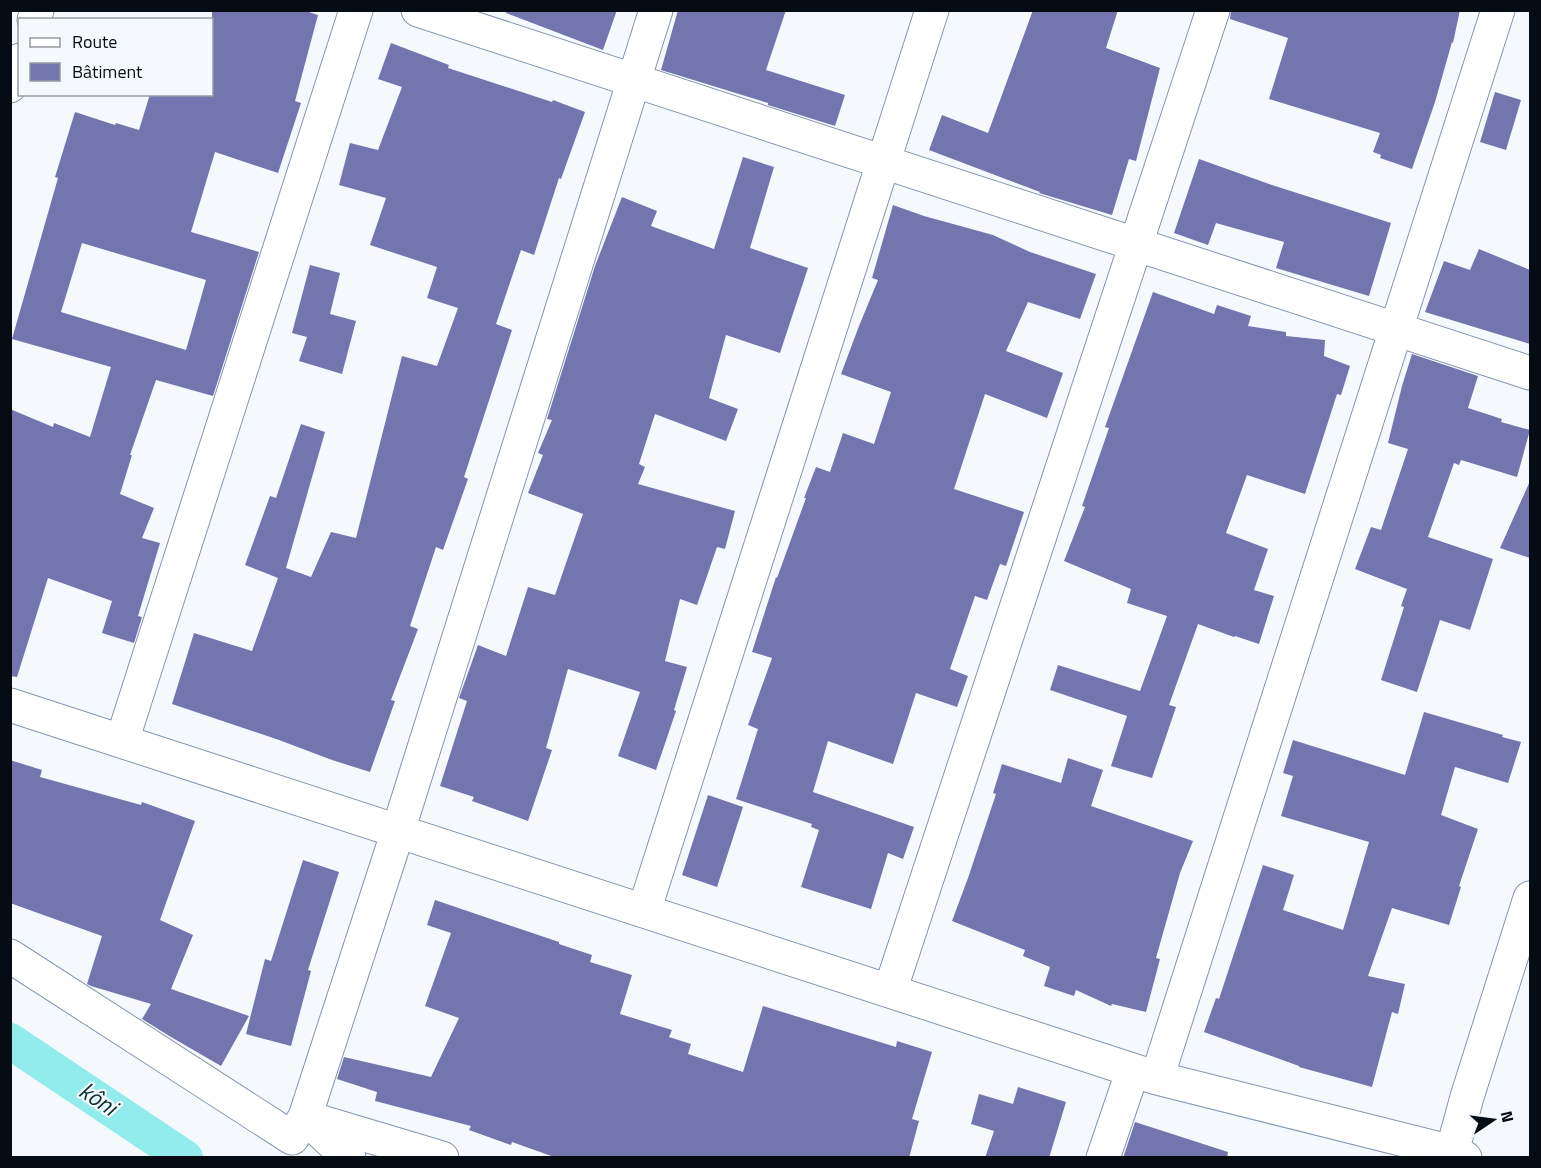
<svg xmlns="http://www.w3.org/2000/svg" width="1541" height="1168" viewBox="0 0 1541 1168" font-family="'Titillium Web',sans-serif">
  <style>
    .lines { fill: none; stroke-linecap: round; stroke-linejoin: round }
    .canal { stroke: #91eceb; stroke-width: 36 }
    .building { fill: #7375af; fill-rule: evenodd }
    .minor-casing { stroke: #8497ae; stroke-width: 35 }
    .minor { stroke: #fff; stroke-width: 33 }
    .labels { text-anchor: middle; stroke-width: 4.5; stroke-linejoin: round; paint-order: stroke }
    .water-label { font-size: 24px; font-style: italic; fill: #053333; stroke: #f5f9fe }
  </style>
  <rect width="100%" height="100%" fill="#f5f9fe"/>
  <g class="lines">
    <!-- canal -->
    <path class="canal" d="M 10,1041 L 185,1158"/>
  </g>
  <!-- building -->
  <path class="building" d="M 212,10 L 303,10 L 318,15 L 295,101 L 301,103 L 278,173 L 215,152 L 191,232 L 259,252 L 213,396 L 156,380 L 130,455 L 132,455 L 120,494 L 154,508 L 142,538 L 160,543 L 138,616 L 142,617 L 134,643 L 102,633 L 112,601 L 48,578 L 17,677 L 10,676 L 10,409 L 53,427 L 54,423 L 90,437 L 111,367 L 12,339 L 58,178 L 55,177 L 75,112 L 115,125 L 116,123 L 139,130 L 150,94 L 212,94 ZM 82,243 L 206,280 L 186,350 L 61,312 Z
    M 506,10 L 617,10 L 603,50 L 506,13 Z
    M 678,10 L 786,10 L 766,70 L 845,95 L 835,126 L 768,105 L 768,103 L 661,70 Z
    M 1033,10 L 1118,10 L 1106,48 L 1160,68 L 1136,161 L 1129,159 L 1112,215 L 1039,193 L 1040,192 L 929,150 L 942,115 L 988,133 Z
    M 1231,10 L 1460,10 L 1453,43 L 1452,42 L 1435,102 L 1412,169 L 1380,158 L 1381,155 L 1373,152 L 1380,133 L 1269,99 L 1288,38 L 1230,19 Z
    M 391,43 L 449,65 L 448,68 L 552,102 L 553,100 L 585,112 L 561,179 L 559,178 L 534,255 L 521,250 L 496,324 L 512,330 L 464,477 L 468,479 L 443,550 L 436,547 L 410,626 L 418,629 L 391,700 L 395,701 L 370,772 L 332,760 L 279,740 L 172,704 L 194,633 L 252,651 L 278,578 L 245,565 L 270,496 L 276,498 L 301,424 L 325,432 L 286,568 L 311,577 L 331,532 L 356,538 L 402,356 L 437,366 L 458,308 L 427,298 L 437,267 L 370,245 L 386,198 L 339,185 L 350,143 L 378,150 L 402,87 L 378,79 Z
    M 1495,92 L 1521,100 L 1506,150 L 1480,142 Z
    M 743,157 L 774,167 L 750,248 L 808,268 L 780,353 L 726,335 L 709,398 L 738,409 L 726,441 L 655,414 L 639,464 L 645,467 L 638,484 L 735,511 L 725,549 L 717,547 L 697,605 L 680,599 L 665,661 L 687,667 L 674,710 L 676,711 L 656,770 L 618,756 L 640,692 L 568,669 L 546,748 L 552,750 L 528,821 L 472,801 L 474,797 L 440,786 L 467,701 L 459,698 L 478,645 L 506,656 L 528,587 L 555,595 L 583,514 L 528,493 L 543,455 L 538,453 L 552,420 L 547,419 L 595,266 L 622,197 L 657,211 L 651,226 L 714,249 Z
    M 1199,159 L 1272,185 L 1391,223 L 1369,296 L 1276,268 L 1284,242 L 1216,223 L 1208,245 L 1174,233 Z
    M 893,205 L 924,216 L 993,235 L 1030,252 L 1096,274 L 1080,319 L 1028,302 L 1006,351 L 1063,373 L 1047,418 L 985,394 L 954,489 L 1024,512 L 1006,566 L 1000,564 L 987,600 L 975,596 L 950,669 L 968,676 L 957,707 L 916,693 L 893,764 L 828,741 L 813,792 L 914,827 L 903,859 L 888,853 L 871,909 L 801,887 L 819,830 L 811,827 L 812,824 L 736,799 L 758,729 L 748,725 L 772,658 L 752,652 L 776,577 L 777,578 L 806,498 L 804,498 L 816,467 L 830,472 L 843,433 L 874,444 L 891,392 L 841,374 L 859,326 L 878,280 L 872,278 Z
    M 1479,249 L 1530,270 L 1530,344 L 1425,312 L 1444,261 L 1470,270 Z
    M 310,265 L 340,273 L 330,314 L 356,321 L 342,374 L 299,361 L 307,337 L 292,333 Z
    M 1153,292 L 1214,314 L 1217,305 L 1251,316 L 1248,326 L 1286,332 L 1286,336 L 1325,340 L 1324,356 L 1350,366 L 1341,395 L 1337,394 L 1305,494 L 1247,475 L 1226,533 L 1268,549 L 1254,590 L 1274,596 L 1259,644 L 1235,636 L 1234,637 L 1198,624 L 1169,705 L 1176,707 L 1152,778 L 1111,766 L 1127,716 L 1050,690 L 1058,665 L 1140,691 L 1167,616 L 1127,603 L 1131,589 L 1064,561 L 1085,507 L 1082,506 L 1109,428 L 1105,427 Z
    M 1412,354 L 1478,376 L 1468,408 L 1502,419 L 1501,422 L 1530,430 L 1517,477 L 1461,460 L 1459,465 L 1454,463 L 1428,537 L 1493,559 L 1470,630 L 1440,620 L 1417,692 L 1381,680 L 1404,607 L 1401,606 L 1407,589 L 1355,569 L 1371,527 L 1381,530 L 1408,449 L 1388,443 L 1402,386 Z
    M 1530,481 L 1530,558 L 1500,548 Z
    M 1424,712 L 1503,735 L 1502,737 L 1521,742 L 1508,783 L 1455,767 L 1441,815 L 1478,829 L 1459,886 L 1461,887 L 1449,925 L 1392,908 L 1368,976 L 1405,984 L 1398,1014 L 1392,1012 L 1372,1087 L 1299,1067 L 1299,1066 L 1204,1032 L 1216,998 L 1219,999 L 1263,865 L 1294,875 L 1283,910 L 1343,930 L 1369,842 L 1281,816 L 1293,776 L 1283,773 L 1293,740 L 1405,775 Z
    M 1068,758 L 1103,770 L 1091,806 L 1193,841 L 1180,873 L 1156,958 L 1160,959 L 1146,1012 L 1112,1004 L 1111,1006 L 1076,990 L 1074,996 L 1044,986 L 1050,967 L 1023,956 L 1025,950 L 952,921 L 968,878 L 996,794 L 993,793 L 1002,764 L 1061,783 Z
    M 10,760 L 42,770 L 40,777 L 141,805 L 142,802 L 195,821 L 160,920 L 193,935 L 171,989 L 249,1016 L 221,1066 L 171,1037 L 142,1019 L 151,1004 L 91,986 L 87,984 L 102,936 L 10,903 Z
    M 708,795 L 743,807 L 717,887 L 682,875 Z
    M 303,860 L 339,872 L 308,970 L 311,971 L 291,1046 L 246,1034 L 265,959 L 271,961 Z
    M 435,900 L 559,942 L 559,944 L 592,955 L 590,962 L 632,975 L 620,1014 L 672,1030 L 669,1037 L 691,1044 L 688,1054 L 743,1072 L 763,1006 L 896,1047 L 897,1041 L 932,1052 L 912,1119 L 919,1121 L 909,1158 L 557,1158 L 512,1142 L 511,1145 L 469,1130 L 471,1126 L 375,1101 L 377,1092 L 337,1079 L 344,1057 L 431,1077 L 459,1018 L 425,1006 L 451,933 L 427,925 Z
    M 1018,1087 L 1066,1102 L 1049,1158 L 985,1158 L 994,1131 L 971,1124 L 979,1094 L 1013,1104 Z
    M 1135,1122 L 1228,1152 L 1227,1158 L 1123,1158 Z"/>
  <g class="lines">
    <defs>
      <path id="minor" d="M 418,10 L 1530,373
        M 34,20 L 37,10
        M 10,86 L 20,60
        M 10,705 L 1157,1078 L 1452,1152 L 1465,1158
        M 122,741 L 356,10
        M 644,911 L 932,10
        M 10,956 L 292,1138 L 305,1117 L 398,831 L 656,10
        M 890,991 L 1213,10
        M 1157,1078 L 1498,10
        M 305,1117 L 442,1158
        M 310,1122 L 349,1158
        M 1452,1152 L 1467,1097 L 1530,898
        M 1103,1158 L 1133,1070"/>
    </defs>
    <!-- minor casing -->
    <use href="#minor" class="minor-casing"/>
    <!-- minor -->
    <use href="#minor" class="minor"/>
  </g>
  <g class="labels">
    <!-- water labels -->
    <g class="water-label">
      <text transform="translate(98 1099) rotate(34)" y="8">kôni</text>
    </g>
  </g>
  <!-- border -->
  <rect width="1541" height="1168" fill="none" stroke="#060c14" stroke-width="24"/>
  <!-- legend -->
  <rect x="18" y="18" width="195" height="78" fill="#f5f9fe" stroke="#959aa0" stroke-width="1.5"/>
  <rect x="30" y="38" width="30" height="9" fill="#ffffff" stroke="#959aa0" stroke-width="1.5"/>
  <text x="72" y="48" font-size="18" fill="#060c14">Route</text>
  <rect x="30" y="63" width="30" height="18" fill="#7375af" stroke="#959aa0" stroke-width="1.5"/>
  <text x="72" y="78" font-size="18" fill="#060c14">Bâtiment</text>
  <!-- north arrow -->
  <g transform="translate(1493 1120) rotate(77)" stroke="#f5f9fe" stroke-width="4.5" paint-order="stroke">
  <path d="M0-4.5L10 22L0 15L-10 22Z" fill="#060c14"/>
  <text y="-9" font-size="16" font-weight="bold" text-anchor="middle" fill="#060c14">N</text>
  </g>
</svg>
